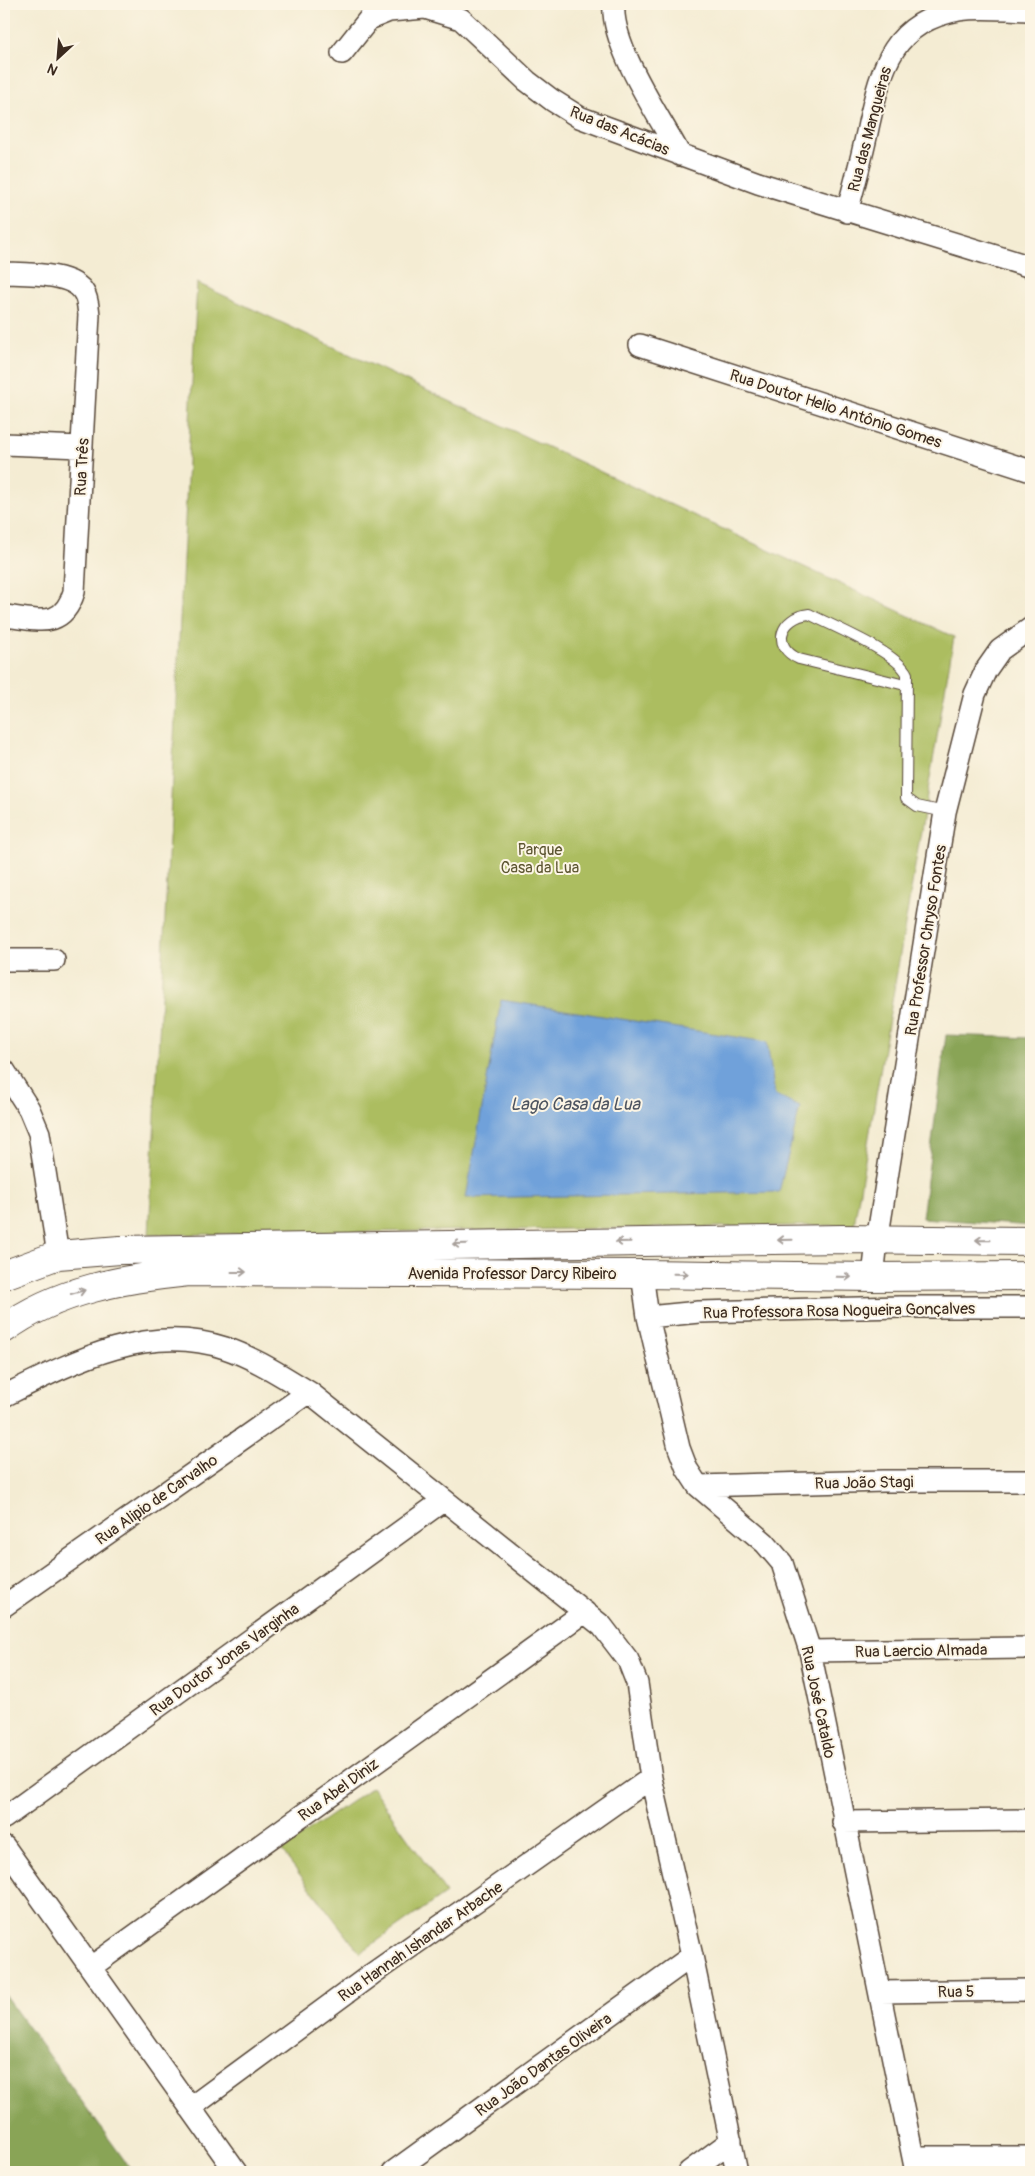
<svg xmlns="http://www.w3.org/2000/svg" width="1035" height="2176" viewBox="0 0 1035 2176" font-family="Pangolin,sans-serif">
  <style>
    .green { fill: #acbd61; stroke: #747440 }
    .forest { fill: #89a457; stroke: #62673a }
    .water { fill: #6fa1da; stroke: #55667c }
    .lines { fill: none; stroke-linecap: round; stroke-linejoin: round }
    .lane-casing { stroke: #574739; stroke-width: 12 }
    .street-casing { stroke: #574739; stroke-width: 24 }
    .secondary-casing { stroke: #574739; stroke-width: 30 }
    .lane { stroke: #fff; stroke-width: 10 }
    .street { stroke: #fff; stroke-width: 21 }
    .secondary { stroke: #fff; stroke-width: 28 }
    .oneway { stroke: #a79f9a }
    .labels { text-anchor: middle; stroke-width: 4; stroke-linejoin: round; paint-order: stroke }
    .street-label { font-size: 16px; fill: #3b2a1e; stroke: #fcf5e5 }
    .park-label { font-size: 16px; fill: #5d5632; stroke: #fcf5e5 }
    .water-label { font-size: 18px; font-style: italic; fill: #4d5460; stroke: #fcf5e5 }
  </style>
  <rect width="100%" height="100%" fill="#fcf5e5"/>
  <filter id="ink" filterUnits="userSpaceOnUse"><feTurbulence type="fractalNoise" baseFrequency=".02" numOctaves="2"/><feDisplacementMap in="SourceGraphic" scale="10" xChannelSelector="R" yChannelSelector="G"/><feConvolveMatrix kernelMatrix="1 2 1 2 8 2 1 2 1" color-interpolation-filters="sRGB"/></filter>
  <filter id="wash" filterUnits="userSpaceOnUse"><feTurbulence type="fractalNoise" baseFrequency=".0096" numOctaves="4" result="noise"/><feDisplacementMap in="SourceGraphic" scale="20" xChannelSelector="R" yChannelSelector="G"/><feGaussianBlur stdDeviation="1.12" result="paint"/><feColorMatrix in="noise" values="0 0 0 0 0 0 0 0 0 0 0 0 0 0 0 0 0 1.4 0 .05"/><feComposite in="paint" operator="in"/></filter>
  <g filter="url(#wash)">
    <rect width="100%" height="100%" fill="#f4ecd3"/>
    <!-- green -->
    <path class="green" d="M 197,283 L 954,637 L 854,1225 L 149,1235 Z
      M 372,1787 L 446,1893 L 360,1953 L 281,1850 Z"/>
    <!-- forest -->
    <path class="forest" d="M 946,1035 L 1031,1038 L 1031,1226 L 922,1218 Z
      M 4,1994 L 133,2172 L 4,2172 Z"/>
    <!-- water -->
    <path class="water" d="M 501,1000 L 767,1042 L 775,1095 L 800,1107 L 779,1192 L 466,1198 Z"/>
  </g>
  <g filter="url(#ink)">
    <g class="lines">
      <defs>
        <path id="lane" d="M 905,685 L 799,659 C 770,646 781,617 809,614 C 832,626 897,652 907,674 L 906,798 L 917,806 L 945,812"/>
        <path id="street" d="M 614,4 C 610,45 660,117 680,155
          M 342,53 L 369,19 L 389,11 L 425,8 L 461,19 L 527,81 L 552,100 L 579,117 L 758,183 L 1031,267
          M 847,212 C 855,183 863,153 869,123 C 882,66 893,22 959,10 C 981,6 1008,10 1031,10
          M 4,273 C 25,274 73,272 84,293 C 88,299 88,308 89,315 L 74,592 C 62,631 37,619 4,616
          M 640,345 L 1031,471
          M 4,444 L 82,447
          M 4,960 L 54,960
          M 4,1070 L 29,1109 L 39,1133 L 58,1255
          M 642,1274 L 648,1317 L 679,1448 L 687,1469 L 698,1486 L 765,1543 L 782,1563 L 810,1651 L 916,2172
          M 873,1277 L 877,1241 L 945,812 L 975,694 L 986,670 L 1000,650 L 1031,628
          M 648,1317 L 699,1312 L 901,1307 L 1031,1307
          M 4,1396 C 72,1362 147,1322 225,1348 C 255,1358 282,1376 309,1392 L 602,1626 L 628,1660 L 637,1683 L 651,1778 L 692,1956 L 737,2172
          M 698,1486 L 884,1481 L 1031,1481
          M 4,1606 L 309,1392
          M 810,1651 L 1031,1648
          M 4,1818 L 444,1500
          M 843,1822 L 1031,1820
          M 4,1846 L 236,2172
          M 91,1967 L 585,1612
          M 880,1992 L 1031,1990
          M 190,2108 L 372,1974 L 651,1778
          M 913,2157 L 1031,2157
          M 393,2172 L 692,1956
          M 689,2172 L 731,2141"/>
        <path id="secondary" d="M 4,1275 L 58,1255 L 120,1250 L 842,1239 L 1031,1241
          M 4,1329 C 57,1290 125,1278 189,1272 L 642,1274 L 873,1277 L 1031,1276"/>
      </defs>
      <!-- lane casing -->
      <use href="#lane" class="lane-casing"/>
      <!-- street casing -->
      <use href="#street" class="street-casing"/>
      <!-- secondary casing -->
      <use href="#secondary" class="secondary-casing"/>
      <!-- lane -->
      <use href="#lane" class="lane"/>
      <!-- street -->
      <use href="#street" class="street"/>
      <!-- secondary -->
      <use href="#secondary" class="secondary"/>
    </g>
    <!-- one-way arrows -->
    <defs><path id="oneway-shaft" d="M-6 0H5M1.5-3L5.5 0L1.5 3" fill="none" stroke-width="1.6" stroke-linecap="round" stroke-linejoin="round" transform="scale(1.25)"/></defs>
    <g class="oneway">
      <use href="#oneway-shaft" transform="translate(785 1240) rotate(179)"/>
      <use href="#oneway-shaft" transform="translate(983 1240) rotate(-179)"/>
      <use href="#oneway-shaft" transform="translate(623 1242) rotate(179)"/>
      <use href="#oneway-shaft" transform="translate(460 1244) rotate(179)"/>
      <use href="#oneway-shaft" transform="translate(239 1272)"/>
      <use href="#oneway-shaft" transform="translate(681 1274) rotate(1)"/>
      <use href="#oneway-shaft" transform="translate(844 1277) rotate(1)"/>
      <use href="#oneway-shaft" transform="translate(78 1292) rotate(-16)"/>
    </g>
  </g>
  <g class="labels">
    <!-- street labels -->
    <g class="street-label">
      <text transform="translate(869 129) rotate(-75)" y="6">Rua das Mangueiras</text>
      <text transform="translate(620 130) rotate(22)" y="6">Rua das Acácias</text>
      <text transform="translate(836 408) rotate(18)" y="6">Rua Doutor Helio Antônio Gomes</text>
      <text transform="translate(81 467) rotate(-87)" y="6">Rua Três</text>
      <text transform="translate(925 940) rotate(-81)" y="6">Rua Professor Chryso Fontes</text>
      <text x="512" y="1279">Avenida Professor Darcy Ribeiro</text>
      <text transform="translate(839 1310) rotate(-1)" y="6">Rua Professora Rosa Nogueira Gonçalves</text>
      <text transform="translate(864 1482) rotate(-1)" y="6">Rua João Stagi</text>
      <text transform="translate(156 1499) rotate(-35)" y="6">Rua Alipio de Carvalho</text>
      <text transform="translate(921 1650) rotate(-1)" y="6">Rua Laercio Almada</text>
      <text transform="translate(224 1659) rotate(-36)" y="6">Rua Doutor Jonas Varginha</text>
      <text transform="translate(819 1702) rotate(78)" y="6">Rua José Cataldo</text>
      <text transform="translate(338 1789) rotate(-36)" y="6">Rua Abel Diniz</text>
      <text transform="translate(420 1941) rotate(-35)" y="6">Rua Hannah Ishandar Arbache</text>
      <text transform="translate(956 1991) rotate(-1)" y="6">Rua 5</text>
      <text transform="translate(543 2064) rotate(-36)" y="6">Rua João Dantas Oliveira</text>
    </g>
    <!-- park labels -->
    <g class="park-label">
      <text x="540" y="855">Parque<tspan x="540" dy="18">Casa da Lua</tspan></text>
    </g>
    <!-- water labels -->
    <g class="water-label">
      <text x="575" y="1110">Lago Casa da Lua</text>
    </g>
  </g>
  <!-- margin -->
  <rect width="1035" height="2176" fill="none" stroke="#fcf5e5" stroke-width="20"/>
  <!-- north arrow -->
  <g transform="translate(58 58) rotate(206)" stroke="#fcf5e5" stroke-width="4" paint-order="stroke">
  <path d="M0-4L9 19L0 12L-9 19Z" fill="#3b2a1e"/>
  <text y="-8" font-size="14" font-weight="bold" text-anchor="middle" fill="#3b2a1e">N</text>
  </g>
</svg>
